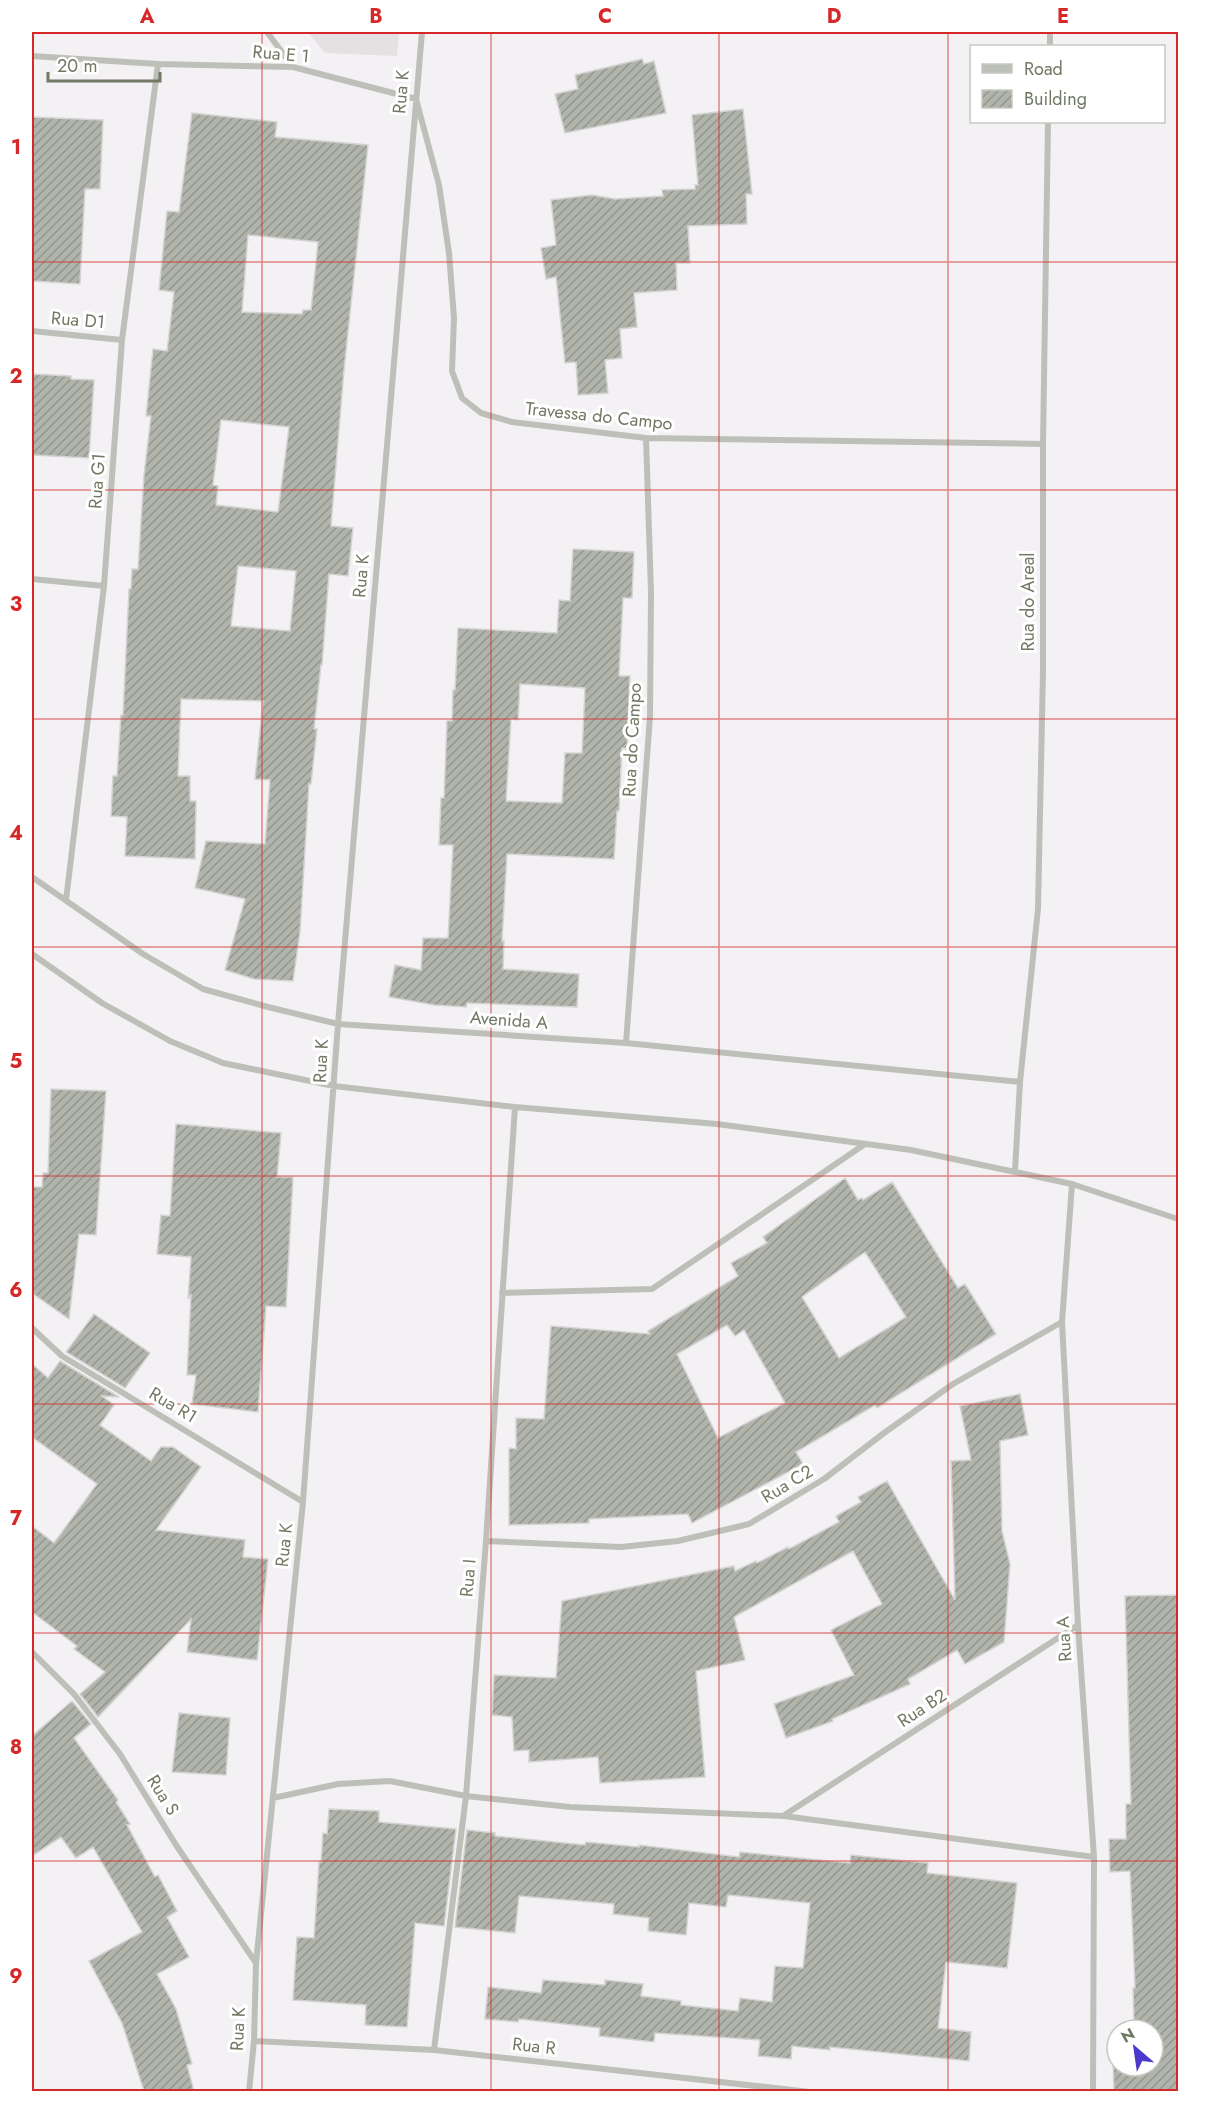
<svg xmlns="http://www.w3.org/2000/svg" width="1210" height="2123" viewBox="0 0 1210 2123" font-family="Jost,sans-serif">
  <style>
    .built { fill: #e3e1e2 }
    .building { fill: url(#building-hatch); stroke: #d5d4d5; stroke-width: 1.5; fill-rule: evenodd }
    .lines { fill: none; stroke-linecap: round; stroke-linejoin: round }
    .minor { stroke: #bdc0b9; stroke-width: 6 }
    .grid { fill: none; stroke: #d62828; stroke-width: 1.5; stroke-opacity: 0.55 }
    .labels { text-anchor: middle; stroke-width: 6; stroke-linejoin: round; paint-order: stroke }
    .street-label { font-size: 18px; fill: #717963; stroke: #fff }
    .neatline { fill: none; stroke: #d62828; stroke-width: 2 }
    .grid-label { font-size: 20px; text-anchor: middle; font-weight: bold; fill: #d62828 }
  </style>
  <defs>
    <pattern id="building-hatch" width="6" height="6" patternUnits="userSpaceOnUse" patternTransform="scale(1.5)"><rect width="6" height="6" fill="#b1b4aa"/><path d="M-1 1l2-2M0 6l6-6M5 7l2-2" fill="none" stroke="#94978e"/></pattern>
  </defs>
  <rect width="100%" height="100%" fill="#f4f1f4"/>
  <!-- built -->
  <path class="built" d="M 308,32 L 399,32 L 397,56 L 325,53 Z"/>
  <!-- building -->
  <path class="building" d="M 642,59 L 644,64 L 654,61 L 666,113 L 565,133 L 555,94 L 578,89 L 575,75 Z
    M 743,109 L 752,194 L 746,194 L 747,224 L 688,226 L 690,263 L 676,263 L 677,290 L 634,293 L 637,327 L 620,329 L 622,358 L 605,360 L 608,393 L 578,395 L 576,362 L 565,363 L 556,277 L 546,279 L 541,248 L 556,245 L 551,200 L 592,195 L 615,199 L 663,196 L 662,190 L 695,189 L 695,185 L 698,185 L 692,115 Z
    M 192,113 L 277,122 L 275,137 L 368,145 L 344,370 L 331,526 L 353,528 L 348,576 L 329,574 L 322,665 L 321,665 L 314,729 L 317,729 L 311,784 L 309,784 L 300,932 L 293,981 L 254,979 L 225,970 L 245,899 L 195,888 L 206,841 L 265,844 L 270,780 L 255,779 L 263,701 L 181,699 L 178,776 L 190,776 L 190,801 L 196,801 L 195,859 L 125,856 L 127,817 L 111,816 L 113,776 L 117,776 L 121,715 L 123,715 L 129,589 L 131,589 L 132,569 L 138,569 L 144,475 L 151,416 L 146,416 L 153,349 L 167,351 L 174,292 L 159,290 L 167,211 L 179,212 ZM 248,235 L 318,242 L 311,310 L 303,310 L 302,314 L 242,312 ZM 221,420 L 289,427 L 278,512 L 216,505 L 218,486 L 213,485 ZM 238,566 L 296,571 L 290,631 L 231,626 Z
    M 32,117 L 103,120 L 100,189 L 85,189 L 80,284 L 32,281 Z
    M 32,374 L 71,376 L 71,379 L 94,380 L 89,458 L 32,455 Z
    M 573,549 L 634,552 L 632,598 L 623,598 L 619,676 L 630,676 L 627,749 L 622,748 L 619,811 L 617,811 L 614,859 L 507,854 L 502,941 L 504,941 L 503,969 L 579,974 L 577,1007 L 467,1003 L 466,1007 L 434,1005 L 389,997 L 395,965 L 421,970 L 423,938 L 448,938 L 453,845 L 439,845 L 441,798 L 444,798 L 447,721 L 452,721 L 453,690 L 455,690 L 458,628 L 557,633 L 559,600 L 570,601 ZM 520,684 L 585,688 L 582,753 L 565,753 L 562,803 L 506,801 L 511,719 L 518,720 Z
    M 51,1089 L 106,1091 L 96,1235 L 79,1234 L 69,1319 L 32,1293 L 32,1187 L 42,1187 L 43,1173 L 48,1173 Z
    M 176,1124 L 281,1133 L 277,1177 L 293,1177 L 286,1307 L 266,1306 L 258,1412 L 192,1404 L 196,1375 L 187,1375 L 191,1294 L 188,1299 L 191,1257 L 157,1254 L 161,1215 L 170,1216 Z
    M 845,1178 L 858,1200 L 862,1198 L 863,1200 L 892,1182 L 958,1288 L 965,1284 L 996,1334 L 877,1408 L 875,1405 L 796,1452 L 803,1464 L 692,1523 L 688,1514 L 589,1519 L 589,1523 L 509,1525 L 509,1448 L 516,1449 L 516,1418 L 544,1419 L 551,1326 L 650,1334 L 648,1331 L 738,1276 L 731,1263 L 767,1243 L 763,1237 ZM 865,1252 L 906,1317 L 839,1358 L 802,1297 ZM 727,1325 L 735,1336 L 744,1330 L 785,1403 L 718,1438 L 677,1354 Z
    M 94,1314 L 150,1353 L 125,1388 L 66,1352 Z
    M 60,1361 L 119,1397 L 102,1396 L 114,1405 L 100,1425 L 151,1461 L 161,1447 L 173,1447 L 201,1467 L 156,1530 L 245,1540 L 243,1557 L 268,1559 L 257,1660 L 187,1652 L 191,1619 L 98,1717 L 80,1694 L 105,1672 L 74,1649 L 77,1646 L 32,1612 L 32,1526 L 54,1543 L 97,1484 L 32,1437 L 32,1364 L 48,1378 Z
    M 1020,1394 L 1028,1435 L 1000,1441 L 1002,1531 L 1010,1564 L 1004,1642 L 965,1664 L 957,1650 L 908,1679 L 910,1684 L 832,1719 L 833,1721 L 786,1738 L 774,1704 L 854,1675 L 831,1630 L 882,1604 L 853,1551 L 734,1617 L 745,1660 L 696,1671 L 705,1777 L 600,1783 L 598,1757 L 529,1762 L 529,1750 L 514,1751 L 512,1717 L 492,1715 L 494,1675 L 556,1678 L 562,1601 L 734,1566 L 735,1571 L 756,1561 L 757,1563 L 788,1547 L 789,1549 L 839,1522 L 836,1516 L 861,1502 L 858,1497 L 887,1481 L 955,1600 L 951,1461 L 971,1460 L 960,1406 Z
    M 1179,1595 L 1179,2091 L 1114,2091 L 1113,2063 L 1117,2063 L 1117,2066 L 1153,2066 L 1153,2030 L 1127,2030 L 1127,2026 L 1134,2026 L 1133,1988 L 1135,1988 L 1130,1871 L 1110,1872 L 1109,1839 L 1126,1839 L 1126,1804 L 1131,1804 L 1125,1596 Z
    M 72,1701 L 91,1724 L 74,1738 L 118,1800 L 116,1802 L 130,1824 L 127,1825 L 155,1877 L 158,1875 L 177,1911 L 167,1917 L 189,1957 L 157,1974 L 176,2009 L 192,2064 L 187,2065 L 194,2091 L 144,2091 L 122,2023 L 89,1961 L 142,1932 L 93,1847 L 76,1858 L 61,1837 L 32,1856 L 32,1736 Z
    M 179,1713 L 230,1718 L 226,1775 L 172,1772 Z
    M 329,1809 L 379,1811 L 379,1822 L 456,1829 L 444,1926 L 415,1923 L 407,2027 L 365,2025 L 366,2005 L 293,2000 L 297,1937 L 314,1938 L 319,1862 L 321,1862 L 323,1833 L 327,1834 Z
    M 467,1830 L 495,1833 L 495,1836 L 585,1845 L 586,1842 L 639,1847 L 639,1845 L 739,1857 L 740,1852 L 850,1863 L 851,1855 L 928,1863 L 927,1873 L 1017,1883 L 1007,1968 L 946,1962 L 938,2028 L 971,2032 L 969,2061 L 830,2047 L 830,2050 L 792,2046 L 791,2059 L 758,2056 L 760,2040 L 655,2033 L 654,2042 L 599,2036 L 600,2028 L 519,2019 L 518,2022 L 485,2019 L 488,1987 L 541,1993 L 543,1980 L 605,1985 L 605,1980 L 643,1984 L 641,1996 L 681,2001 L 681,2005 L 738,2011 L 740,1998 L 772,2002 L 775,1966 L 803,1968 L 810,1903 L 728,1895 L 726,1907 L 689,1903 L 686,1935 L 648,1931 L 649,1918 L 613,1914 L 614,1904 L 519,1896 L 515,1933 L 455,1927 Z"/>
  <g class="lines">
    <!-- minor -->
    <path class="minor" d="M 267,32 L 293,67
      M 1050,46 L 1050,32
      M 32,56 L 158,64 L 293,67 L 416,99 L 439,185 L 449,253 L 454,318 L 452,371 L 462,398 L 481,413 L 512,422 L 646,438 L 1043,444
      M 32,331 L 122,340
      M 32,579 L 104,586
      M 32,877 L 143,954 L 203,989 L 268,1007 L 338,1024 L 626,1043 L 1020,1082
      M 66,900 L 104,586 L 122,340 L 158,64
      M 32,954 L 102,1003 L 170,1041 L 223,1063 L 334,1086 L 515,1107 L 717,1124 L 911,1150 L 1072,1184 L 1178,1219
      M 626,1043 L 650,716 L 651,592 L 646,438
      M 1015,1171 L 1020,1082 L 1038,909 L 1043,671 L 1043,444 L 1048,122
      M 1072,1184 L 1062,1322 L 1078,1625 L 1094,1857 L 1093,2092
      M 502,1293 L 652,1289 L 865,1144
      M 32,1328 L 62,1356 L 303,1502
      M 486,1541 L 621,1547 L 678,1541 L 749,1524 L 824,1479 L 884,1433 L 953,1384 L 1062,1322
      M 32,1652 L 74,1694 L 120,1754 L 176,1845 L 256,1963
      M 273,1798 L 338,1784 L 390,1781 L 466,1796 L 570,1807 L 783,1816 L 1078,1625
      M 784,1816 L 1094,1857
      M 254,2041 L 434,2050 L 810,2092
      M 434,2050 L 466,1796 L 486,1541 L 515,1107
      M 249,2092 L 254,2041 L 256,1963 L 303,1502 L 338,1024 L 422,32"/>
  </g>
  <!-- grid -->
  <path class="grid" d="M 262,32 L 262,2092M 491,32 L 491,2092M 719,32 L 719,2092M 948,32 L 948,2092M 32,262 L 1178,262M 32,490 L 1178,490M 32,719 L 1178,719M 32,947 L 1178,947M 32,1176 L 1178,1176M 32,1404 L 1178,1404M 32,1633 L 1178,1633M 32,1861 L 1178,1861"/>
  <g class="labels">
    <!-- street labels -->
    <g class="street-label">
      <text transform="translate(281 54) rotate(5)" y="6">Rua E 1</text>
      <text transform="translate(401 92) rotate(-85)" y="6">Rua K</text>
      <text transform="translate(78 320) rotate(5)" y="6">Rua D1</text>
      <text transform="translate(599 416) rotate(6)" y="6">Travessa do Campo</text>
      <text transform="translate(97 481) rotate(-86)" y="6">Rua G1</text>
      <text transform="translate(361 576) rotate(-85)" y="6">Rua K</text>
      <text transform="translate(1028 602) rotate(-90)" y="6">Rua do Areal</text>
      <text transform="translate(632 740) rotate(-87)" y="6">Rua do Campo</text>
      <text transform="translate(509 1020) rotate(4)" y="6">Avenida A</text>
      <text transform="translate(321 1061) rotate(-87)" y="6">Rua K</text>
      <text transform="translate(173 1405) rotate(31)" y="6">Rua R1</text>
      <text transform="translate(787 1484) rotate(-31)" y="6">Rua C2</text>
      <text transform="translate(284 1545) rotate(-84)" y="6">Rua K</text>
      <text transform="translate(468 1578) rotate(-85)" y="6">Rua I</text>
      <text transform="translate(1064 1639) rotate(-94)" y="6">Rua A</text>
      <text transform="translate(922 1708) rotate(-33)" y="6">Rua B2</text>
      <text transform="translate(163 1795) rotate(58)" y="6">Rua S</text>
      <text transform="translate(238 2029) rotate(-87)" y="6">Rua K</text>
      <text transform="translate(534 2046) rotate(6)" y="6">Rua R</text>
    </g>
  </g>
  <!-- border -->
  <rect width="1210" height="2123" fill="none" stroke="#ffffff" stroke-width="66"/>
  <!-- legend -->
  <rect x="970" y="45" width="195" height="78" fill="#ffffff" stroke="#c6c9c1" stroke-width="1.5"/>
  <rect x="982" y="64" width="30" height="9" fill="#bdc0b9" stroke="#c6c9c1" stroke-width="1.5"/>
  <text x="1024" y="75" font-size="18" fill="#717963">Road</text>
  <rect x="982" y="90" width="30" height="18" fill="url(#building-hatch)" stroke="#c6c9c1" stroke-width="1.5"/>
  <text x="1024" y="105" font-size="18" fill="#717963">Building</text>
  <!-- north arrow -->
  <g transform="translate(1135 2048) rotate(331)"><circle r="28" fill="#ffffff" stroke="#c6c9c1" stroke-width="1.5"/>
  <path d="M0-4.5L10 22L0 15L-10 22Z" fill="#4a39cc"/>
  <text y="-9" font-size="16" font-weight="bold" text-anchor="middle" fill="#717963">N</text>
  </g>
  <!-- scale -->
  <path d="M48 72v9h112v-9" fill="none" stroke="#717963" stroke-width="3"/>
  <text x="57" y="72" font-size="18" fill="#717963" stroke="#ffffff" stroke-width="4.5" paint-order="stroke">20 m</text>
  <rect x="33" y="33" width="1144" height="2057" class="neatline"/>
  <g class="grid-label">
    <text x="147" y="23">A</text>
    <text x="376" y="23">B</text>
    <text x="605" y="23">C</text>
    <text x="834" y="23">D</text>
    <text x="1063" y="23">E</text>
    <text x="16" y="154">1</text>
    <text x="16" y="383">2</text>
    <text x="16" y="611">3</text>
    <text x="16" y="840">4</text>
    <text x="16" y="1068">5</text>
    <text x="16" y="1297">6</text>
    <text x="16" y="1525">7</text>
    <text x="16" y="1754">8</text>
    <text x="16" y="1983">9</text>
  </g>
</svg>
